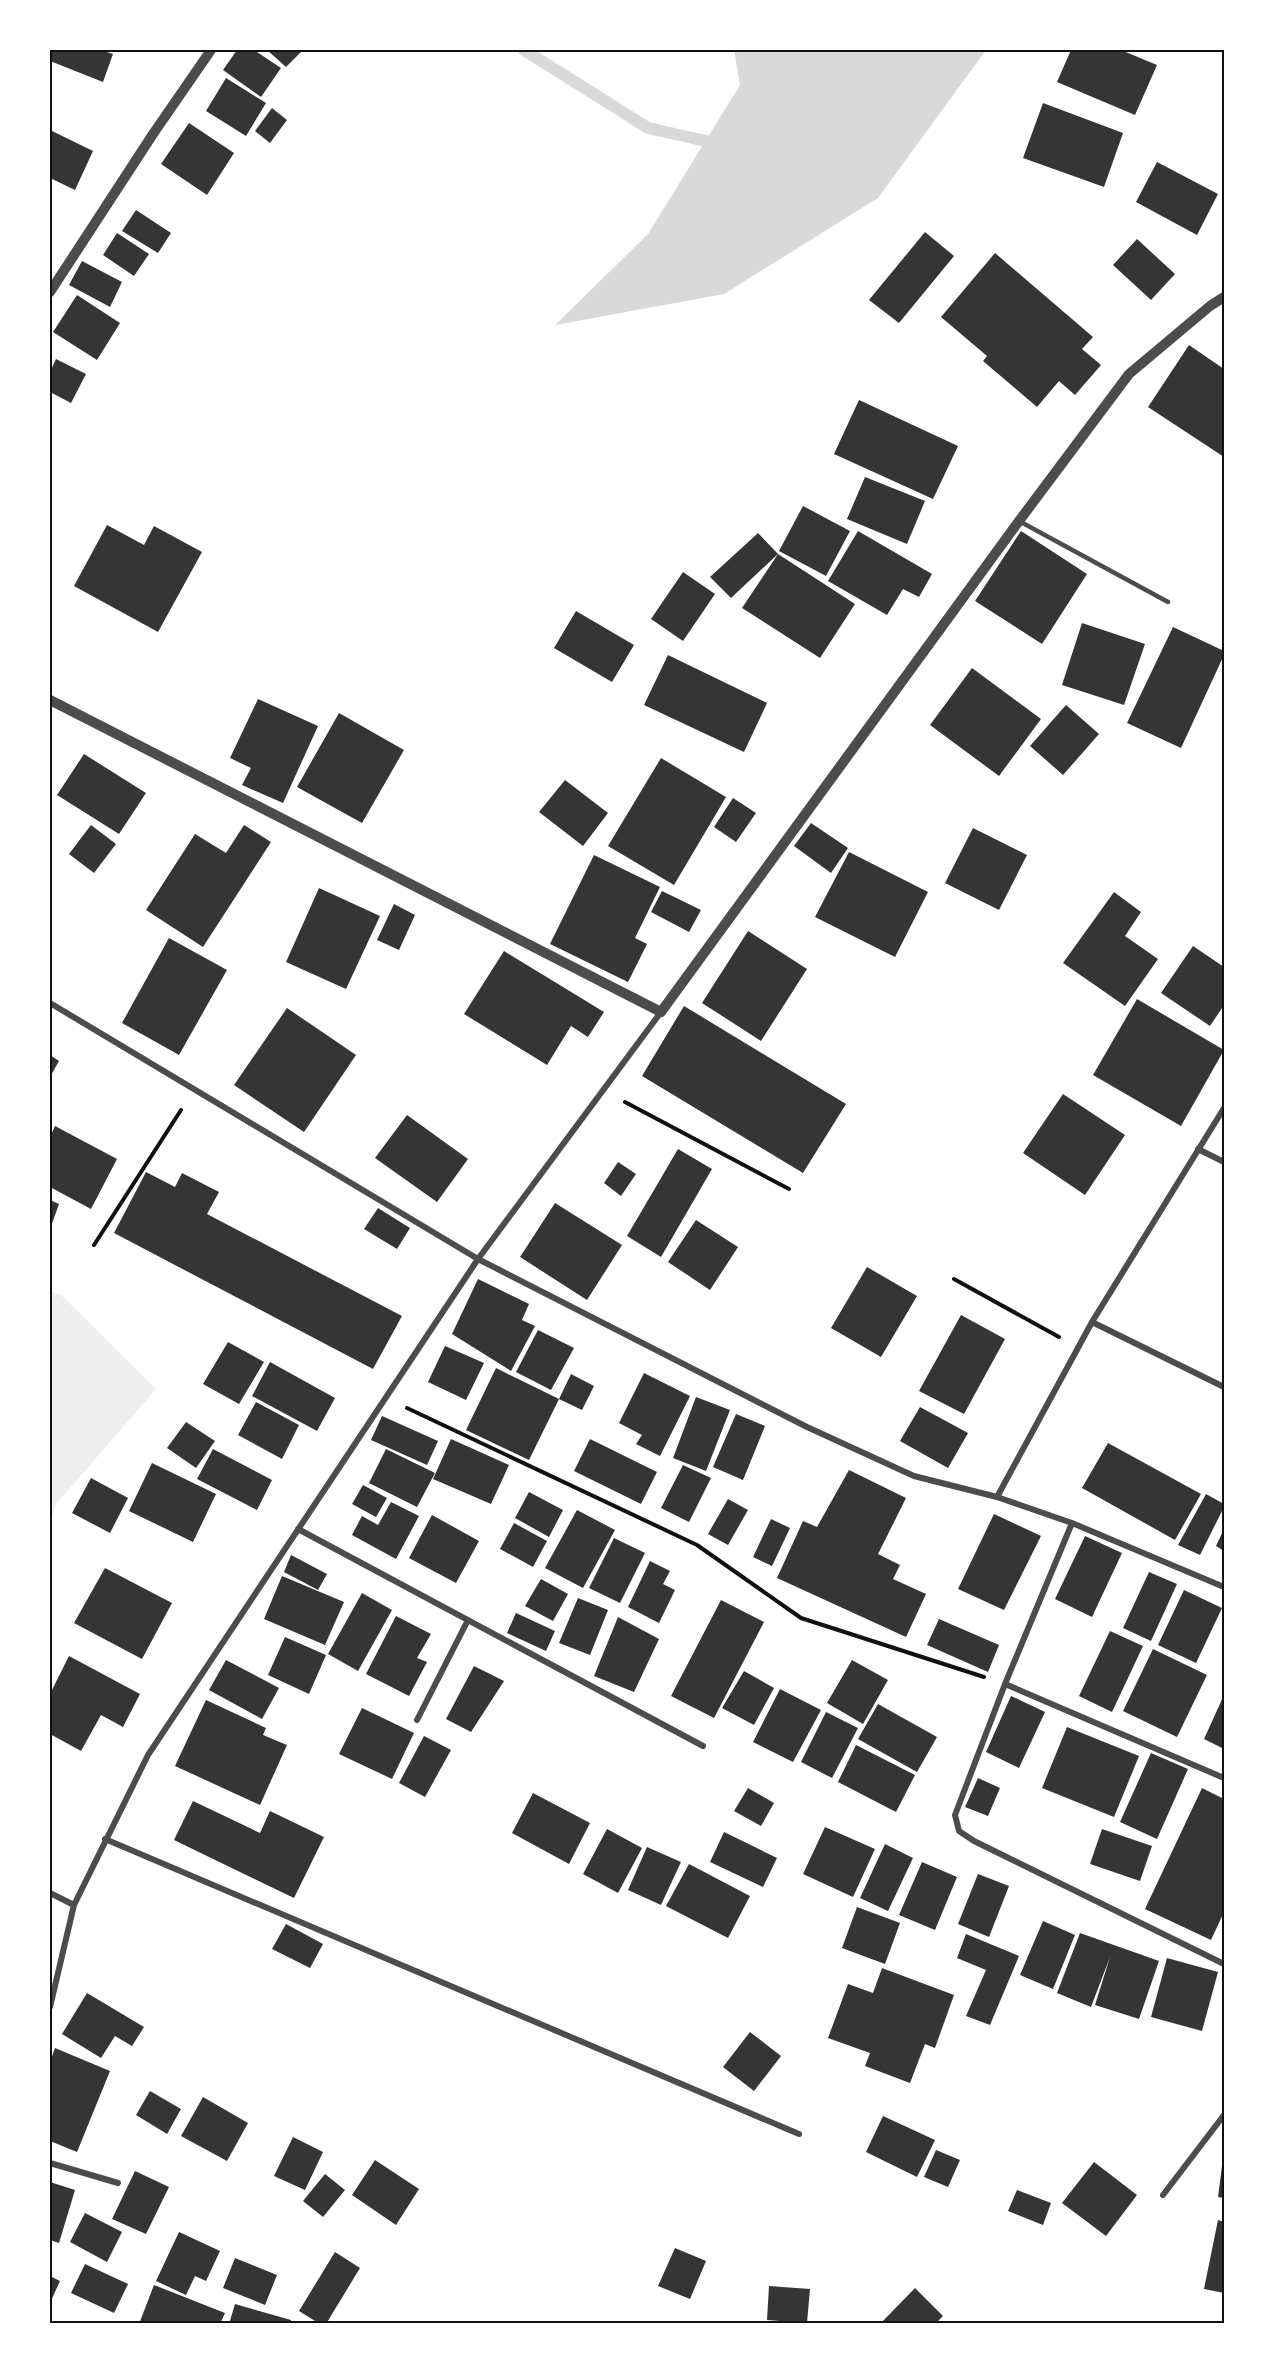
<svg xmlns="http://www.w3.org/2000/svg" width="1274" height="2373" font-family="'DejaVu Sans',sans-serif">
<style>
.green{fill:#eee}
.water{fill:#d9d9d9}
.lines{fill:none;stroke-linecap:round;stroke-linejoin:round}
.stream{stroke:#d9d9d9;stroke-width:12}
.building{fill:#353535}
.path{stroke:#111;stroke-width:4}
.service{stroke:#4c4c4c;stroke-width:4.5}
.minor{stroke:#4c4c4c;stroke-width:6}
.tertiary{stroke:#4c4c4c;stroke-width:10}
.neatline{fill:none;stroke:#111;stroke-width:2}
</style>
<rect width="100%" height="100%" fill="#fff"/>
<path class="green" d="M50,1291l11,4 95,94 -100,115 -6,18z"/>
<path class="water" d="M734,50h252l-108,148 -154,96 -169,31 93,-91 92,-149z"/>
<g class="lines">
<path class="stream" d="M524,50l124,78 58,13"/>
</g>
<path class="building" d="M50,50h51l12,4 -10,28 -53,-21z
M237,50h17l27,18 -20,29 -38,-27z
M267,50h36l-17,17z
M1071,50h50l36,15 -22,50 -78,-33z
M226,78l40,25 -20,33 -40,-25z
M1043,103l80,30 -19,54 -81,-29z
M272,108l15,12 -17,23 -15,-12z
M189,123l45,30 -27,42 -46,-31z
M50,130l43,21 -18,39 -25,-12z
M1157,162l61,32 -21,41 -61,-33z
M136,210l35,23 -13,20 -36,-22z
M925,232l29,24 -55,67 -30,-23z
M117,233l32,21 -15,22 -31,-21z
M1137,239l38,35 -24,26 -38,-35z
M995,253l98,84 -11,12 19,16 -26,30 -16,-14 -22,26 -54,-46 4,-5 -46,-39z
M82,261l40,21 -12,25 -41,-22z
M77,295l43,28 -23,37 -44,-28z
M1189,345l35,24v88l-76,-50z
M56,359l30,15 -15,29 -21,-11v-20z
M859,400l99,46 -25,53 -99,-45z
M865,477l60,24 -18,43 -60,-25z
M803,506l47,25 -24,45 -47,-25z
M107,525l37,20 10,-19 48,26 -44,80 -84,-46z
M858,531l74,43 -13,23 -16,-8 -16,26 -59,-34z
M1021,531l66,43 -45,70 -67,-43z
M758,533l20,21 -47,44 -21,-21z
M778,554l77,50 -35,54 -78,-50z
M683,572l32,22 -32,47 -32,-22z
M576,611l58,34 -22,37 -58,-34z
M1082,623l63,21 -21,61 -62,-20z
M1173,627l51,24v4l-43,93 -54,-25z
M668,655l99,48 -23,49 -100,-47z
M972,668l69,51 -42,57 -69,-51z
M258,699l60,27 -35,77 -41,-18 9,-17 -21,-10z
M1066,705l33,29 -36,41 -33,-29z
M339,713l65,37 -42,73 -65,-36z
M84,754l62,39 -27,41 -62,-39z
M661,758l65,39 -52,88 -66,-39z
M565,780l43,33 -25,33 -44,-34z
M733,798l23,15 -20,29 -22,-15z
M811,823l37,25 -17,25 -37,-27z
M91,825l25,19 -22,29 -25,-19z
M244,825l27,17 -68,105 -57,-37 49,-76 31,19z
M973,828l54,27 -28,55 -54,-27z
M849,852l79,40 -33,65 -80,-40z
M594,855l66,32 -25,51 12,6 -19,38 -78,-38z
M319,888l61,28 -34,73 -60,-27z
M662,891l39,19 -12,22 -38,-20z
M1114,892l27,20 -16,24 33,23 -33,47 -62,-43z
M394,904l21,11 -16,35 -22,-10z
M748,931l59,38 -46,72 -59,-38z
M169,938l58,32 -48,85 -57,-32z
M1193,946l31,21v38l-14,21 -49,-33z
M504,951l100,61 -16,25 -17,-11 -24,39 -83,-51z
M1137,999l87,51 -43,76 -88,-51z
M684,1006l162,98 -43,69 -161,-97z
M287,1008l69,47 -52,77 -70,-47z
M50,1055l9,6 -9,16z
M1063,1094l62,41 -40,60 -62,-42z
M407,1115l61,44 -31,43 -62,-44z
M55,1126l62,33 -26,50 -41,-22v-50z
M678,1149l34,20 -51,88 -34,-21z
M618,1162l18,12 -15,22 -17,-13z
M146,1172l29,15 7,-14 37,19 -12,22 195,102 -29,53 -259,-136z
M50,1200l9,4 -9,25z
M555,1203l67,42 -35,55 -67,-43z
M378,1208l32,20 -13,21 -33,-20z
M696,1220l42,27 -28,43 -42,-28z
M867,1267l50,29 -36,61 -50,-29z
M478,1279l51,25 -7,16 13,6 -24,45 -59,-37z
M961,1315l44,24 -41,75 -45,-23z
M538,1330l36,18 -23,42 -35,-18z
M228,1342l36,20 -25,42 -36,-20z
M445,1346l39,17 -18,37 -38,-18z
M270,1362l65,36 -18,33 -65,-35z
M496,1368l63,31 -30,61 -63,-30z
M644,1373l46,23 -30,60 -24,-12 6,-9 -23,-12z
M571,1374l23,12 -12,24 -23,-11z
M696,1397l34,13 -24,61 -33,-13z
M256,1402l43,23 -17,34 -44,-24z
M920,1407l48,26 -20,35 -48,-27z
M736,1414l29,12 -22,54 -30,-13z
M382,1416l56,25 -11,24 -56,-25z
M186,1422l29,19 -19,27 -29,-20z
M451,1439l58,26 -18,39 -58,-25z
M590,1439l67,33 -16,32 -67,-33z
M1108,1443l93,51 -26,46 -93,-52z
M213,1449l59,31 -15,30 -60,-31z
M386,1449l49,24 -18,34 -48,-24z
M152,1463l64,31 -23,48 -64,-31z
M683,1465l28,13 -22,44 -28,-14z
M849,1470l57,28 -28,56 22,11 -7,14 33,15 -20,43 -129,-59 26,-57 14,6z
M91,1478l37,20 -18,35 -38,-20z
M363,1485l24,13 -11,19 -24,-13z
M529,1492l34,18 -14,27 -34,-19z
M1206,1494l18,10v3l-24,48 -22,-10z
M728,1499l20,11 -20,35 -20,-11z
M391,1502l28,14 -23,43 -44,-24 10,-19 16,9z
M577,1510l38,20 -32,58 -38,-20z
M994,1514l47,22 -37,74 -46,-21z
M432,1515l47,26 -23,42 -47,-25z
M771,1519l19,9 -18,38 -19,-9z
M514,1523l33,18 -14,26 -33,-18z
M1224,1529v22l-8,-5z
M1085,1536l37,17 -30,64 -37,-18z
M614,1538l31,15 -25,50 -31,-15z
M291,1555l36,19 -9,16 -34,-18z
M650,1561l20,10 -7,13 12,6 -16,33 -31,-16z
M105,1568l67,35 -30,56 -68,-36z
M1149,1572l28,12 -26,57 -28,-13z
M282,1576l62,26 -19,43 -61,-26z
M541,1579l27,15 -15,27 -28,-15z
M1184,1590l38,18 -26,55 -38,-18z
M362,1593l30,17 -34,61 -30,-17z
M578,1598l30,12 -18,45 -31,-12z
M721,1600l43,22 -50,96 -43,-22z
M516,1613l39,18 -9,20 -39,-18z
M396,1616l35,18 -14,24 10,4 -18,34 -43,-22z
M618,1617l41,22 -25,53 -40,-16z
M939,1619l60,26 -11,27 -61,-27z
M1110,1631l33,15 -31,66 -33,-16z
M285,1637l41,18 -17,39 -41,-19z
M1153,1649l54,26 -30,62 -54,-26z
M69,1656l71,38 -17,33 -22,-12 -20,36 -31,-17v-40z
M226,1660l53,28 -17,31 -53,-29z
M852,1660l36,20 -25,44 -36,-21z
M474,1666l30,15 -33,51 -25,-13z
M744,1671l30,17 -20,37 -32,-17z
M780,1689l41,21 -28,52 -40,-20z
M1224,1695v54l-20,-10z
M1011,1696l34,16 -26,56 -33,-16z
M206,1700l60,28 -3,7 24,10 -27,60 -85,-39z
M878,1704l59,33 -20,35 -59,-33z
M362,1708l52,25 -22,46 -53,-25z
M826,1712l32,16 -26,50 -31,-16z
M1067,1727l72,29 -25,61 -72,-29z
M424,1736l27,14 -26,47 -26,-14z
M856,1745l59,30 -19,37 -58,-30z
M1151,1753l37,16 -31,70 -37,-17z
M978,1778l22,10 -12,28 -23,-9z
M748,1788l26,15 -13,23 -27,-15z
M1202,1788l22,11v113l-13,28 -66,-31z
M533,1793l57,30 -21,41 -57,-31z
M193,1801l67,32 10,-22 54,26 -30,61 -120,-58z
M825,1827l50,22 -22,48 -50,-23z
M607,1829l35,19 -24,45 -35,-19z
M1102,1829l50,17 -12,35 -50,-17z
M724,1832l53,26 -14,29 -53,-25z
M885,1844l28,14 -25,53 -28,-13z
M647,1847l34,15 -20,43 -33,-15z
M922,1862l35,15 -22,53 -36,-15z
M689,1864l61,32 -22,42 -62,-32z
M978,1874l31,12 -20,51 -31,-13z
M857,1907l43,16 -15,41 -43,-16z
M1043,1921l32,14 -22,54 -33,-14z
M286,1924l37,20 -13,24 -38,-19z
M1080,1933l79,28 -20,58 -44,-14 15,-48 -19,50 -34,-14z
M966,1934l53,22 -29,69 -24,-9 20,-46 -29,-12z
M1167,1958l51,14 -16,59 -51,-14z
M882,1968l72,27 -19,53 -10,-4 -15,39 -45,-17 5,-13 -42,-15 20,-54 25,9z
M87,1993l57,34 -12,19 -17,-10 -14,22 -39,-24z
M750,2032l31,24 -27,35 -31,-24z
M55,2048l55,23 -33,81 -27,-11v-79z
M150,2091l31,18 -14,25 -31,-19z
M203,2097l45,26 -21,38 -46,-25z
M883,2116l52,24 -18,37 -51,-25z
M293,2137l30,15 -18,38 -31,-14z
M936,2150l24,10 -12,27 -24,-10z
M1223,2158h1v40l-6,-1z
M375,2160l44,29 -23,36 -44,-30z
M1094,2162l43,33 -31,41 -44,-33z
M135,2171l34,16 -23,47 -34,-15z
M325,2174l20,16 -22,27 -20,-16z
M50,2182l25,8 -16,53 -9,-3z
M1017,2190l34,13 -8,22 -35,-14z
M85,2213l37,19 -15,30 -37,-20z
M1218,2220l6,2v71l-20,-4z
M179,2232l41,19 -14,30 -11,-5 -9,19 -30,-14z
M675,2248l31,13 -16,38 -32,-13z
M335,2252l25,16 -34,56h-6l-21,-13z
M235,2258l42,17 -12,30 -42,-17z
M85,2264l43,20 -14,29 -43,-20z
M50,2276l10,5 -10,22z
M154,2285l71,28 -5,11h-81z
M769,2286l41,3 -3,34 -40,-3z
M915,2288l28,28 -8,8h-55z
M235,2304l56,16 -1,4h-61z"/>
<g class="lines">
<path class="path" d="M625,1102l164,87
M94,1245l87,-135
M954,1279l105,58
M407,1408l290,137 104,73 183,59"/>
<path class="service" d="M1019,521l149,81"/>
<path class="minor" d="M50,1003l428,256 329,168 107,49 83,21 75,26 152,64
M1198,1149l26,13
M1092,1322l132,65
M997,1497l95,-175 132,-214
M1072,1523l-67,161 -50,131 4,16 15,10 250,123
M298,1529l405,217
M1005,1684l219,94
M417,1720l51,-100
M105,1839l694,295
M50,1893l24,12
M50,2007l24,-102 74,-150 330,-496 183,-247
M50,2163l68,20
M1163,2195l61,-80"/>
<path class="tertiary" d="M50,292l103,-158 58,-84
M50,700l611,312 358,-491 110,-147 81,-68 14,-9"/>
</g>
<rect width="1274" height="2373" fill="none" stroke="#ffffff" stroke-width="102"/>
<rect x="51" y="51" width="1172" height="2271" class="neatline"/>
</svg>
